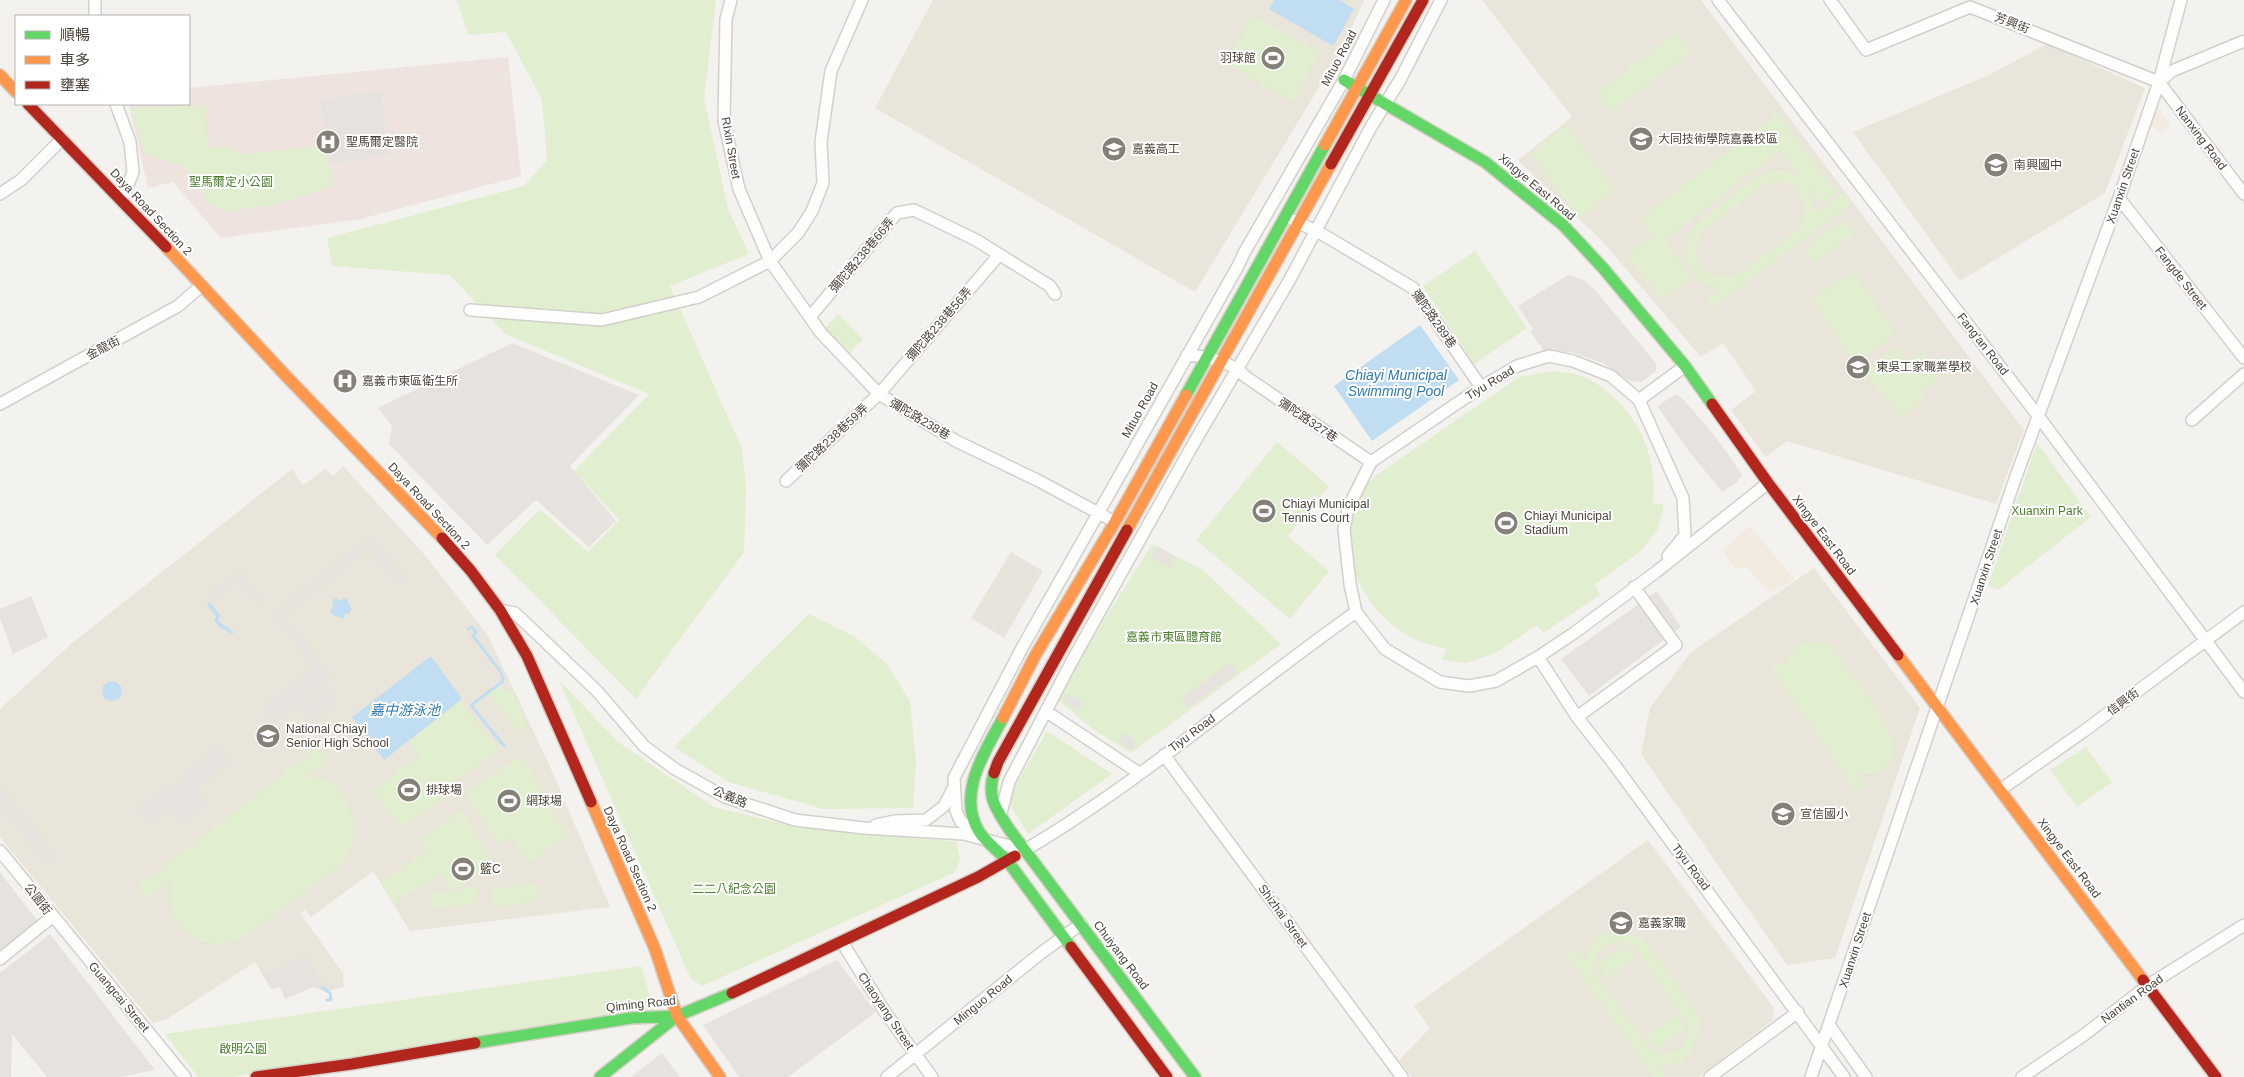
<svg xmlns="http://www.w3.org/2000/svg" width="2244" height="1077" font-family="Arial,'Noto Sans TC',sans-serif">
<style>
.residential{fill:#e7e4dc}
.commercial{fill:#f3ebdf}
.industrial{fill:#e6e2de}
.education{fill:#eae5da}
.medical{fill:#eee3df}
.green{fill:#e1eecf;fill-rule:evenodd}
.parking{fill:#e6e3df}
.water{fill:#c0ddf1}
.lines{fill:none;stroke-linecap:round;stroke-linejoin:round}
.stream{stroke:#c0ddf1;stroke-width:3}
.street-casing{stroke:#d2d0cb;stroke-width:14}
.fast-casing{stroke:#d3cfc5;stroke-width:14}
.slow-casing{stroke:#d3cfc5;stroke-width:14}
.jam-casing{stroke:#d3cfc5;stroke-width:14}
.street{stroke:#fdfdfc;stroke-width:11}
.fast{stroke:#63d668;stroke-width:11}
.slow{stroke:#ff974d;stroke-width:11}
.jam{stroke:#b3261e;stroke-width:11}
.labels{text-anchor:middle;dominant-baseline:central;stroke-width:4;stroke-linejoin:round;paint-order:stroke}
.street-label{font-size:12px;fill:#4b4439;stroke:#fff}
.poi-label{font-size:12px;fill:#4b4439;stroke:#fff;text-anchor:start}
.park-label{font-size:12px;fill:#4a7f2a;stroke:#fff}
.water-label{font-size:14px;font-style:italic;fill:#2e7ab2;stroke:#fff}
</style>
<rect width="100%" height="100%" fill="#f4f2ee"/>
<path class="residential" d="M1011,552l32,19 -39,67 -33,-20z"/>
<path class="commercial" d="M2158,108l13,18 -10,7 -12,-10z
M1750,526l45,54 -23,12 -9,-5 -17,-21 -11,3 -13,-19z"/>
<path class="industrial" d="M512,343l127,52 -69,71 46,55 -27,26 -53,-47 -49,45 -98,-101 3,-18 -14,-18z"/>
<path class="education" d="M933,0h431l-23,51 -146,241 -320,-184z
M1482,0h219l323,430 -28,74 -209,-63 -21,16 -35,-47 25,-19 -33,-48 -22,14 -98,-115 -85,-82 54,-43z
M2047,44l98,44 -40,105 -145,88 -107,-149 136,-57z
M343,466l80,87 64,81 61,128 62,145 -200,24 -37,-60 -62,46 -6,-7 -5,3 43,60 1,14 -20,4 -11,-4 -28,12 -5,-12 -9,2 -16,-27 -88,57 -14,4 -153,-186v-128l71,-65 221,-175 11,16 22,-16 8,7z
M1814,568l106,140 -85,250 -48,7 -146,-211 9,-46 40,-55z
M1648,840l126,168 -1,12 -75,57h-286l-13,-17 31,-32 -16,-22z"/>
<path class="medical" d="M508,57l13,119 -160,43 -140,19 -48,-56 -25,6 -19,-84h60v-16z"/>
<path class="green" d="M457,0h259l-12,98 24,111 21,45 -79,32 72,163 4,37 -2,66 -108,147 -141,-144 45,-46 48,43 31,-32 -45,-49 75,-77 -144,-60 -55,-59 -118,-9 -5,-28 197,-52 23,-26 -5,-60 -36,-68 -38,3z
M1252,15l68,37 -26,49 -68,-37z
M1676,32l15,20 -80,61 -15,-19z
M205,105l3,42h27l2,8 90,-10 7,41 -54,17 -53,9 -18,-8 -17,-29 -11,-10 -35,-10 -16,-47z
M1778,113l59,79 -15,12 -14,-17 8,26 28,-21 8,12 -140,105 -7,-10 14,-11c-34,-9 -41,-32 -25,-62 18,-14 62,-55 82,-55 12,-1 20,4 28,10l-23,-31 -117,90 27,38 -29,22 -35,-45 26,-20 -13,-17zM1784,182c22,11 21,25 15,47l-63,46 -8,3 -23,-6 -6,-9 -3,-10 1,-10 4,-10 64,-50z
M1566,125l50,66 -37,27 -49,-65z
M1843,219l11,14 -39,30 -11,-14z
M1475,251l52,77 -53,36 -51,-78z
M1855,271l42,63 -43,28 -42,-63z
M838,314l25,25 -13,14 -25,-25z
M1896,347l10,15 18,-10 16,25 -19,15 3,8 -23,17 -35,-43 7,-11z
M1554,371c9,2 21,2 30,6 38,17 66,58 69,100 1,8 0,18 0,26l11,2 -6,24 -18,23 -45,32 5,11 -57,38 -6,-8 -41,28 -30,10 -24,-3 5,-11c-11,-3 -24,-5 -33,-10 -52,-28 -81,-85 -55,-143 3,-7 11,-14 16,-20l144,-99z
M1277,442l52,44 -41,50 41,35 -39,48 -94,-79z
M2037,443l54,74 -93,73 -10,-4z
M1152,544l51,26 78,74 -150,109 -38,-24 -38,-31z
M809,614l45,22 33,28 23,37 6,59 -3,48 -89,1 -95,-27 -55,-35z
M1814,642h8l10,5c14,20 59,76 62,97 1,8 -1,15 -7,21 -9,9 -19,10 -31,8l9,13 -9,6 -85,-124 10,-7 5,6c5,-18 9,-22 28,-25z
M559,680l59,62 96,65 74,18 168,17 4,17 -5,13 -253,114 -11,-7z
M499,683l5,6 9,4 16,34 -9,6 -32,-41z
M460,701l38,48 -2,3 -52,37 3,6 -42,31 -8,-2 -24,-33 46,-36 -10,-14z
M1047,731l65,43 -84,60 -21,-34z
M318,747l10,13 -21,17c6,0 14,0 19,3 9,3 15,12 20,19 12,23 11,47 -6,67l-99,74c-42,14 -79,-14 -71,-59l-23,18 -9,-13z
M2086,747l26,35 -35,25 -27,-37z
M520,756l34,51 -3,3 17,26 -40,27 -17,-26 -12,8 -35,-51z
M462,811l32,53 -40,26 23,-3 2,15 -46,7 -3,-15 22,-3 -10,-17 -48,30 -14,-22 48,-31 -8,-13z
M537,884l2,17 -48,6 -1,-18z
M1621,931l13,3 12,8 53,74c2,29 -9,51 -41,48l9,13h-13l-88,-122 10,-7 8,10c8,-18 15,-26 37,-27zM1615,942l12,1 8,5c13,19 26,37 38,55 4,6 11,13 13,19 9,25 -17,40 -37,26l-54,-75c0,-16 3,-27 20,-31z
M1626,946l10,13 -30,21 -10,-14z
M641,966l13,44 -421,67h-35l-33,-43z
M1676,1015l9,14 -29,21 -10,-14z"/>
<path class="parking" d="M381,91l8,65 -60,8 -8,-65z
M1568,275l16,5 11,10 61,73v8l-15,11 -12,-1 -26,-18 -32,-11 -27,-1 -14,-20 3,-2 -15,-23z
M1677,394l7,6 34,40 24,35 -5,7 -15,10 -37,-46 -27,-39 8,-7z
M369,536l42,48 -11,1 -31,-36 -85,67 48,62 -57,46 -12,-16 51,-41 -41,-54z
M1158,546l18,11 -6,11 -19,-11z
M239,569l24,31 -6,4 -19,-23 -22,17 -5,-6z
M1657,591l24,36 -92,69 -28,-37z
M31,596l17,41 -35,17 -13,-36v-9z
M1230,663l7,10 -49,35 -7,-10z
M325,687l12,16 -24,20 -13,-15z
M1068,693l16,10 -5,8 -16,-11z
M1125,732l12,10 -7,8 -12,-10z
M217,746l12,16 -33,27 12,15 -23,19 -13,-16 -21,17 -12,-16 32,-25 5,3 6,-3 2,-5 -1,-5z
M0,786l57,71 -9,8 -48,-60z
M0,872l38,50 -38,31z
M50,934l105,136 -35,7h-73l-35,-43 -1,43h-11v-104z
M306,956l18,29 9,-1 1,6 -10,1 -11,-4 -28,12 -5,-12 -9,2 -8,-15z
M837,960l39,52 -88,65h-49l-36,-52z
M662,1053l18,24h-49z"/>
<path class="water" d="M1274,0h65l15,9 -21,37 -64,-37z
M1420,325l39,55 -87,61 -38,-55z
M336,598l4,3 6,-3 6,11 -2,4 -5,1 -2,5 -12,-5 -1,-3 3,-5v-6z
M210,602l10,13 -2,6 16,11 -2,2 -13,-7 -5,-7 2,-3 -9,-12z
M431,656l31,43 -78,61 -32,-43z
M102 691a10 10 0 1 1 20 0a10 10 0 1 1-20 0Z"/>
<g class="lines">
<path class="stream" d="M468,629l4,-2 4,5 -3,4 27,35 3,7 -1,4 -31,23 33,41
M323,988l7,5 1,7h-4"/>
<defs>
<path id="street" d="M95,0v16
M731,0l-5,19 -2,102 15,68 31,72 51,72 58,61 77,47 83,40 76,41
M1718,0l321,417 205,275
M1830,0l36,50 104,-43 189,75
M2159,82l85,112
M2159,82l13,-11 72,-30
M116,104l14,38 3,30 -11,28
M0,194l21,-14 41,-41
M2119,198l125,160
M1293,220l29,14 91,54 68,99
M470,310l132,10 97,-23 71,-36 28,-28 14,-22 11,-28 -2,-41 10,-71 31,-71
M810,317l87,-104 17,-3 62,30 74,46 5,8
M1187,355c21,2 44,6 59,22l125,85
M1639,400l46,-34
M0,404l178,-98 23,-20
M2192,420l52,-46
M786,481l93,-87 120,-139
M500,610l15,3 82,78 47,55 31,23 50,28 70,23 69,8 100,6 61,16c117,-69 220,-160 331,-238l29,37 55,33 29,4 27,-5 42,-24 36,-24 82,-61 112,-89
M1356,612l-6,-28 -6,-54 4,-22 23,-46 110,-75 36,-21 32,-10 24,5 38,15 28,24 44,98 2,37 -17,21
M1538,657l39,60 39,50 228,310
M1047,712l92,61
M1577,717l99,-72 -42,-58
M1164,755l238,322
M2000,790l84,-59 160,-119
M1001,813l8,-31 63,-121 123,-220 94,-160 82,-154 29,-47 41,-80
M876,825l19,-4 31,-1 18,-14 10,-19
M979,832l-18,-10 -5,-11 -2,-33 68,-130 216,-382 6,-13 100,-173 40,-80
M0,851l185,226
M842,942l43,70 47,65
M0,959l53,-43
M1829,1025l37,52
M887,1077l154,-124 40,-29
M1710,1077l88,-65
M1811,1077l204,-598 104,-281 40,-116 22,-82
M2022,1077l62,-42 63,-49 97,-61"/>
<path id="fast" d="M1344,80l141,82 78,63 40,43 82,98 27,38
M1186,395l139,-250
M1003,718c-17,32 -48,77 -23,115 8,11 20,19 29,30 21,28 41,56 62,84
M994,773c-8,24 3,37 15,56l186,248
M475,1043l156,-25 46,-2 55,-23
M600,1077l77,-61"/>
<path id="slow" d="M0,75l16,17
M1325,145l81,-145
M166,247l121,130 155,161
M1127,530l204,-366
M1898,655l245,325
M1003,718l32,-62 80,-134 71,-127
M591,802l64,147 22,67 43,61"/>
<path id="jam" d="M28,104l138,143
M1331,164l92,-164
M1712,404l56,79 130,172
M442,538l29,33 29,39 27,46 64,146
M994,773l4,-11 129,-232
M1071,947l96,130
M2143,980l73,97
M732,993l246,-116 37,-21
M256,1077l96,-13 123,-21"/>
</defs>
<use href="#street" class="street-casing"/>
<use href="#fast" class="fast-casing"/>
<use href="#slow" class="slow-casing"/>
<use href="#jam" class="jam-casing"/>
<use href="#street" class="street"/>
<use href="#fast" class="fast"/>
<use href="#slow" class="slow"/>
<use href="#jam" class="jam"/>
</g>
<defs>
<symbol id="stadium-disc" viewBox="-11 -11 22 22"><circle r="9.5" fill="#868178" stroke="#fff"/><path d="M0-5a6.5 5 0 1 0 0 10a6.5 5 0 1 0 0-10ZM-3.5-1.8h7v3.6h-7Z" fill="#fff"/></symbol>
<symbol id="university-disc" viewBox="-11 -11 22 22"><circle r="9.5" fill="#868178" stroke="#fff"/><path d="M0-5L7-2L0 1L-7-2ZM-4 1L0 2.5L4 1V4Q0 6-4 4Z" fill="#fff"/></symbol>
<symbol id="hospital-disc" viewBox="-11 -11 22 22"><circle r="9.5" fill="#868178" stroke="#fff"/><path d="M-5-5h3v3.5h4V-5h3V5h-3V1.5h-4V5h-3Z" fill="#fff"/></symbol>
<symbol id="school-disc" viewBox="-11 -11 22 22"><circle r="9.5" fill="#868178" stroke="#fff"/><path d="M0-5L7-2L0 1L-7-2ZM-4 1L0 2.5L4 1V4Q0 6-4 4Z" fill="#fff"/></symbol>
</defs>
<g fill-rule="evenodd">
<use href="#stadium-disc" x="1259" y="44" width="28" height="28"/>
<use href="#university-disc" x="1627" y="125" width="28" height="28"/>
<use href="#hospital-disc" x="314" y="128" width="28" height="28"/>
<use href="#school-disc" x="1100" y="135" width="28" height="28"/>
<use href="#school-disc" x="1982" y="151" width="28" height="28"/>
<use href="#school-disc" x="1844" y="353" width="28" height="28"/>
<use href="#hospital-disc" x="331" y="367" width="28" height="28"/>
<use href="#stadium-disc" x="1250" y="497" width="28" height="28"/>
<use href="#stadium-disc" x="1492" y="509" width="28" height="28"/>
<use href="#school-disc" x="254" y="722" width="28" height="28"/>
<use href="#stadium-disc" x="395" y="776" width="28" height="28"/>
<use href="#stadium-disc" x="495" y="787" width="28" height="28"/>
<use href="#school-disc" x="1769" y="800" width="28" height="28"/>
<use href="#stadium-disc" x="449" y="855" width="28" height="28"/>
<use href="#school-disc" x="1607" y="909" width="28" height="28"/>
</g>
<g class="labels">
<g class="street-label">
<text transform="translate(2012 23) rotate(21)">芳興街</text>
<text transform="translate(1339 58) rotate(-62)">Mituo Road</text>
<text transform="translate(2201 138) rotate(53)">Nanxing Road</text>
<text transform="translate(731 148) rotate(80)">RIxin Street</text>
<text transform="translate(2123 186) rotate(-71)">Xuanxin Street</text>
<text transform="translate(1537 187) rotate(40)">Xingye East Road</text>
<text transform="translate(151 212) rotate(47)">Daya Road Section 2</text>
<text transform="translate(862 255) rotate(-50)">彌陀路238巷66弄</text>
<text transform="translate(2181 278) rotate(52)">Fangde Street</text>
<text transform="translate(1434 319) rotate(55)">彌陀路289巷</text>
<text transform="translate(939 324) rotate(-49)">彌陀路238巷56弄</text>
<text transform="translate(1983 344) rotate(52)">Fang'an Road</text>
<text transform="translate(103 348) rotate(-28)">金龍街</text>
<text transform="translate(1490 383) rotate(-31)">Tiyu Road</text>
<text transform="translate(1140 410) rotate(-61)">Mituo Road</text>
<text transform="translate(920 419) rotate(31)">彌陀路238巷</text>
<text transform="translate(1308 420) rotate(34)">彌陀路327巷</text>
<text transform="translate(832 438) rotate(-43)">彌陀路238巷59弄</text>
<text transform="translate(429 506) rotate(47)">Daya Road Section 2</text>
<text transform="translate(1824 535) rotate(53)">Xingye East Road</text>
<text transform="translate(1986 567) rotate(-72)">Xuanxin Street</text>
<text transform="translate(2123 702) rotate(-37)">信興街</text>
<text transform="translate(1192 733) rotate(-37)">Tiyu Road</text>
<text transform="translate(730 797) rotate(23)">公義路</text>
<text transform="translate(2069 858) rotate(53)">Xingye East Road</text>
<text transform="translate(630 859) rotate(66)">Daya Road Section 2</text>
<text transform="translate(1691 867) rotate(53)">Tiyu Road</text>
<text transform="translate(38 899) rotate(52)">公園街</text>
<text transform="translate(1283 916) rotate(54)">Shizhai Street</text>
<text transform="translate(1855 950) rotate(-72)">Xuanxin Street</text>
<text transform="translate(1121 955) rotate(53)">Chuiyang Road</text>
<text transform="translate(119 997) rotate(50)">Guangcai Street</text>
<text transform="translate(2132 999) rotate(-36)">Nantian Road</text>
<text transform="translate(983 1000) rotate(-39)">Minguo Road</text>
<text transform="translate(641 1004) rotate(-6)">Qiming Road</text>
<text transform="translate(886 1011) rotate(56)">Chaoyang Street</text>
</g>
<g class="poi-label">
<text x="1256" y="58" text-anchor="end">羽球館</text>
<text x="1658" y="139">大同技術學院嘉義校區</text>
<text x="346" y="142">聖馬爾定醫院</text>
<text x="1132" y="149">嘉義高工</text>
<text x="2014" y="165">南興國中</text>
<text x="1876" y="367">東吳工家職業學校</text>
<text x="362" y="381">嘉義市東區衛生所</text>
<text x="1282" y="504">Chiayi Municipal<tspan x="1282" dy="14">Tennis Court</tspan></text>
<text x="1524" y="516">Chiayi Municipal<tspan x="1524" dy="14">Stadium</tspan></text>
<text x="286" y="729">National Chiayi<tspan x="286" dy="14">Senior High School</tspan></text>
<text x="426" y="790">排球場</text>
<text x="526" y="801">網球場</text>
<text x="1800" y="814">宣信國小</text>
<text x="480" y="869">籃C</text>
<text x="1638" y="923">嘉義家職</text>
</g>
<g class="park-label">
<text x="231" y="182">聖馬爾定小公園</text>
<text x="2047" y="511">Xuanxin Park</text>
<text x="1174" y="637">嘉義市東區體育館</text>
<text x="734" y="889">二二八紀念公園</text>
<text x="243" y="1049">啟明公園</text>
</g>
<g class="water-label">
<text x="1396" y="375">Chiayi Municipal<tspan x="1396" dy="16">Swimming Pool</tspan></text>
<text x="405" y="710">嘉中游泳池</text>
</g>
</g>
<rect x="15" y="15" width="175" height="90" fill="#ffffff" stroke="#b7b4b0"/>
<rect x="25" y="31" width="25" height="8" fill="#63d668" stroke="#b7b4b0"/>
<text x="60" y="40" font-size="15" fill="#4b4439">順暢</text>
<rect x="25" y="56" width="25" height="8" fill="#ff974d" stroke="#b7b4b0"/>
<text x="60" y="65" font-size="15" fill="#4b4439">車多</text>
<rect x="25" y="81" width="25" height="8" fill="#b3261e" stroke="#b7b4b0"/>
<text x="60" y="90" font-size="15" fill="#4b4439">壅塞</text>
</svg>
